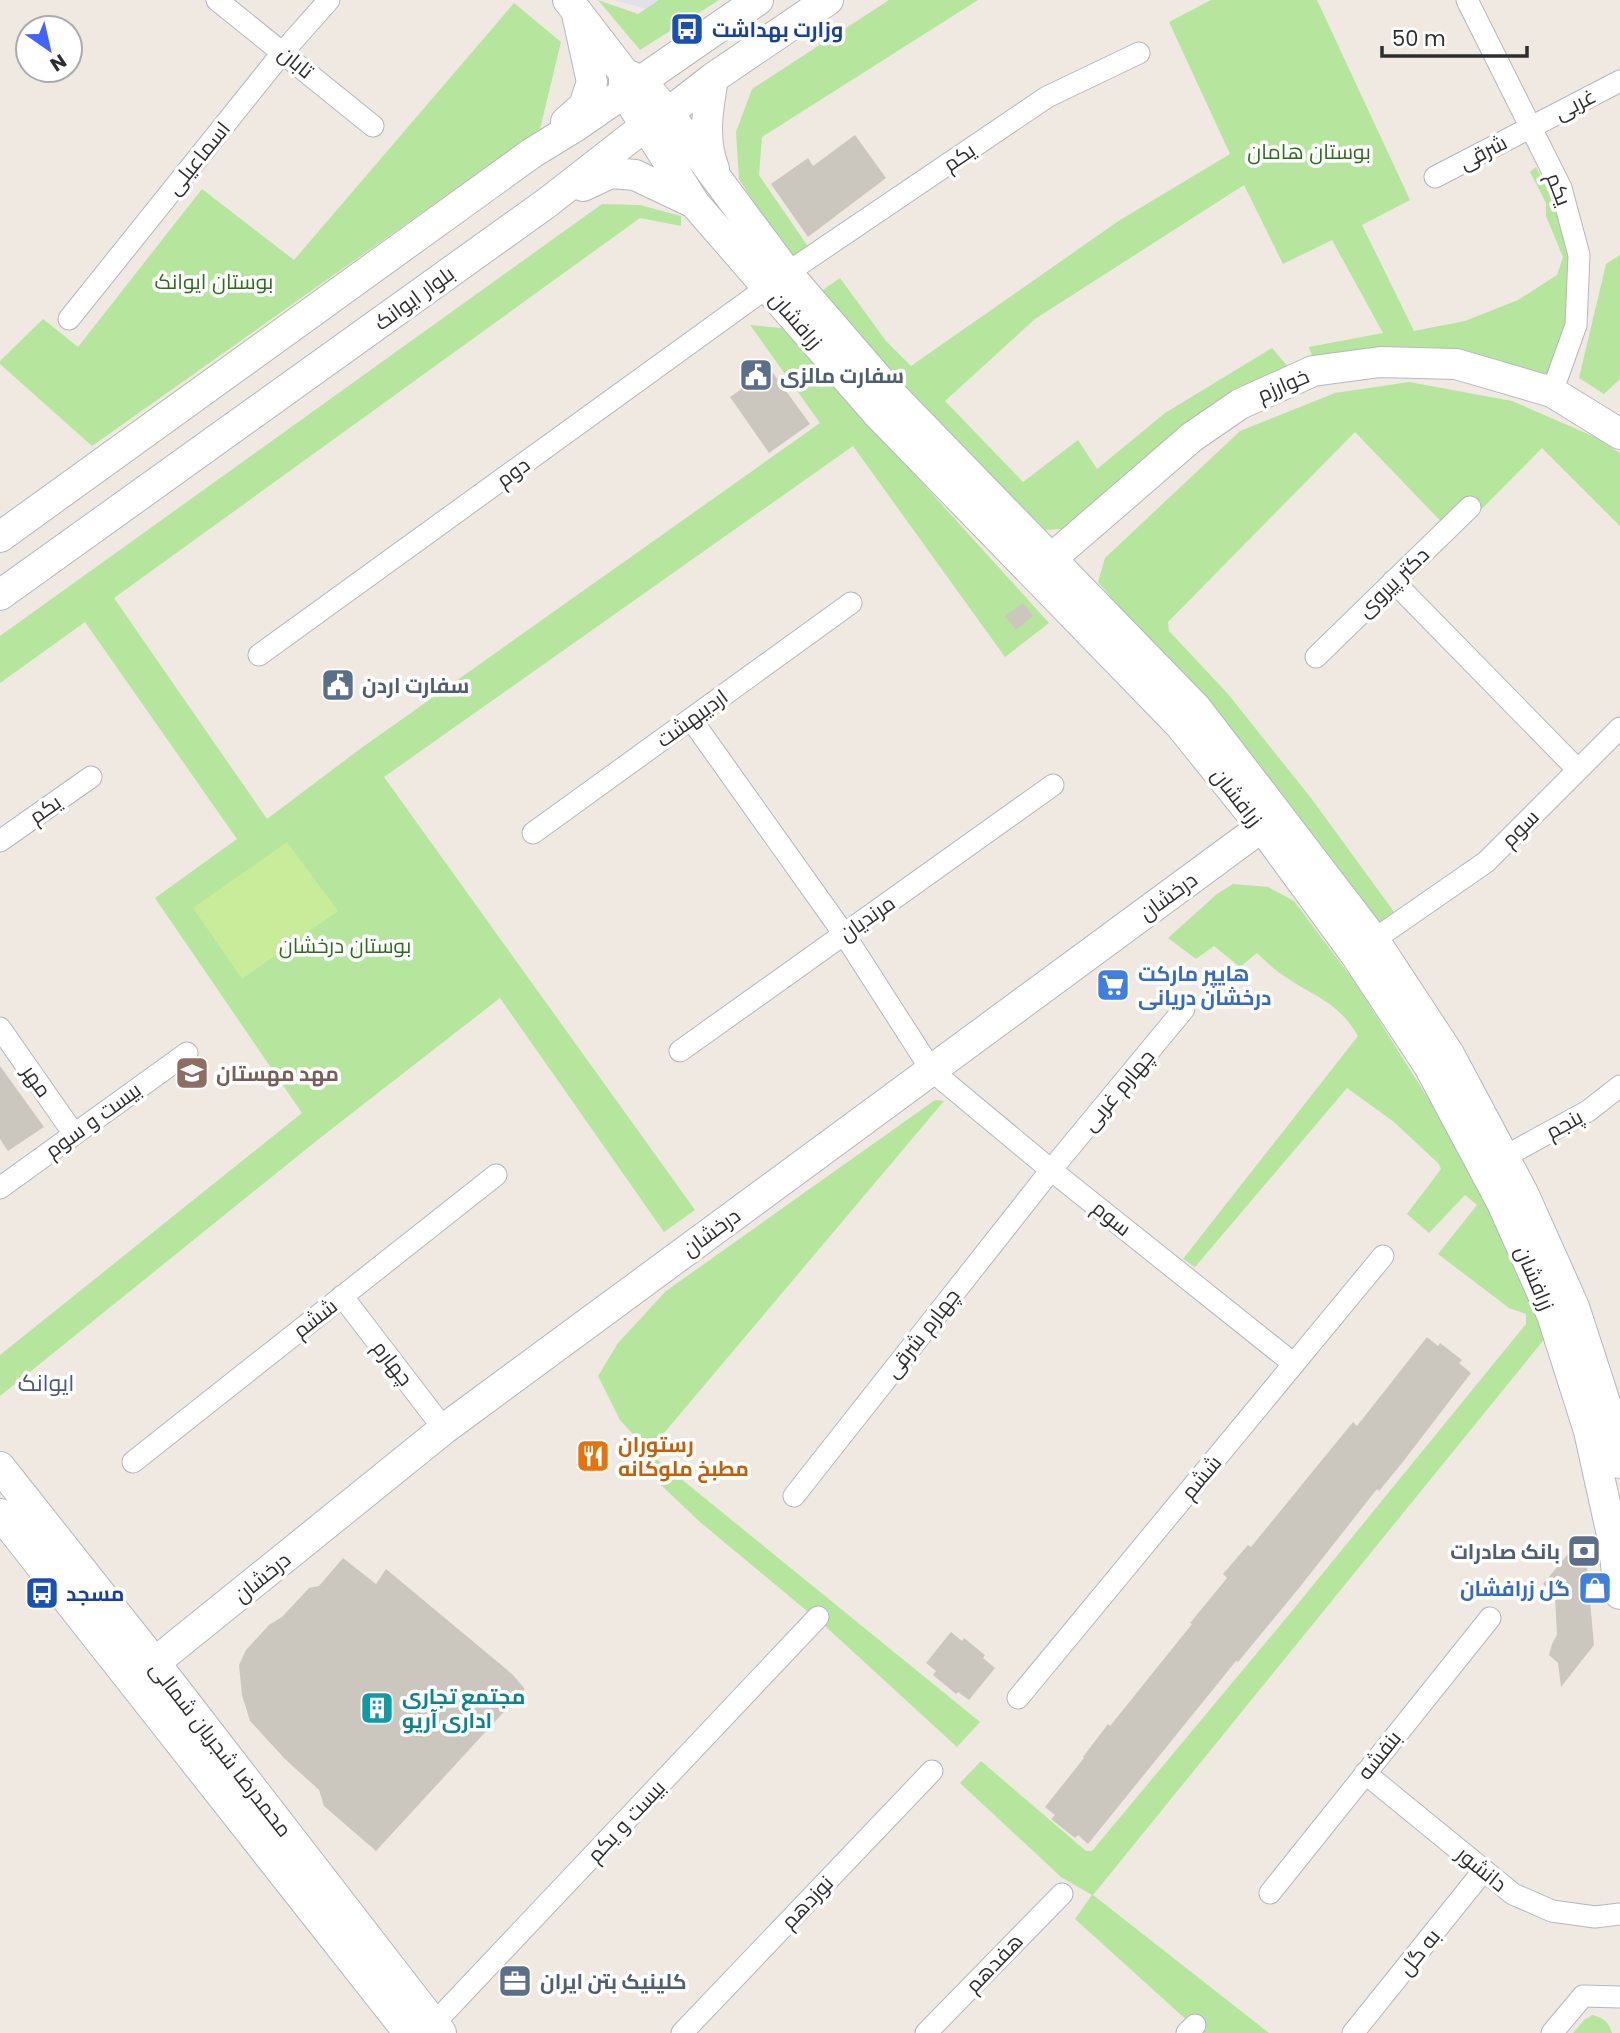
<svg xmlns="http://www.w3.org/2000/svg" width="1620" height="2033" font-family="Poppins,Cairo,sans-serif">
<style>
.industrial{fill:#e3e1e8}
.green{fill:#b6e59e}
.pitch{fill:#c9ec9a}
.building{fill:#cbc7bf}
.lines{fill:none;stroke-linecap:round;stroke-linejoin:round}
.street-casing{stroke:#b4b7c1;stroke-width:23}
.secondary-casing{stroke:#b4b7c1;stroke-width:32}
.street{stroke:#fff;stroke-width:21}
.secondary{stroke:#fff;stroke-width:30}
.labels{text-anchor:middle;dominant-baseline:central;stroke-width:7;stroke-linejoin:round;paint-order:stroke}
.transit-label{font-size:21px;font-weight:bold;fill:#164399;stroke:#fff;text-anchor:start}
.street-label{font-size:21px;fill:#2e2e2e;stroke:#fff}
.park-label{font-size:21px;fill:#2c6e1b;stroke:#fff}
.service-label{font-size:21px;font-weight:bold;fill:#4e5e75;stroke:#fff;text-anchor:start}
.shop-label{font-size:21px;font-weight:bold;fill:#366cbe;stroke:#fff;text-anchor:start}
.education-label{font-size:21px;font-weight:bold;fill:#785e54;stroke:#fff;text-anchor:start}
.food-label{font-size:21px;font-weight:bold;fill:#c56008;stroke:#fff;text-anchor:start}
.culture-label{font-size:21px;font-weight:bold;fill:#0d838f;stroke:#fff;text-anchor:start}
.neighbourhood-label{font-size:23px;fill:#4d5680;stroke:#fff}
</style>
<rect width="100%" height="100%" fill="#efe9e1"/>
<path class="industrial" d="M614,0h51l-15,10z"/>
<path class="green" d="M598,0l40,14 21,-14h60l-79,50z
M889,0h89l-216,137 -3,38 50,73 -19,11 -51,-80 -3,-47 16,-43z
M1211,0h106l93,200 -48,25 52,106 51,-10 53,-21 39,-25 6,-18 -17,-41v-13l-16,-31 6,-5 22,42 16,66 -7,56 -24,51 -228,-18 -6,-17 74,-14 -51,-93 -49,24 -39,-79 -209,134 -90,82 78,81 55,-42 19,29 68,-56 107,-65 23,27 -217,153 -34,2 -140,-137 -84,-101 20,-14 46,63 25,25 209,-146 110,-66 -61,-132z
M514,3l47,39 -21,87 -448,317 -92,-82v-3l43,-42 35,28 124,-158 92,71z
M602,204l38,1 41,11v10l-41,-8 -526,380 153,221 93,-70 460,-326 -70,-98 32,3 267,295 -44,34 -152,-211 -469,331 311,433 -31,22 -164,-234 -180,140 -320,258v-41l302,-242 -147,-215 82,-59 -152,-217 -85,61v-47z
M1620,255v124l-16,15 -25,-16 27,-114z
M1409,382l103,19 83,36 25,16v73l-78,-78 -87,88 -100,-104 -187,190 1,9 59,63 83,104 86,118 -18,11 -209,-261 -72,-84 7,-24 135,-127 95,-38z
M1233,884l35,3 26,14 60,80 79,125 60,107 53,124 -453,558 176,138h-68l-126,-114 17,-24 -31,-18 -101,-94 21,-22 105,90h6l200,-240 234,-287v-10l-17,-6 -71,-54 39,-49 -12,-10 -36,38 -22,-19 34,-45 -2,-5 -45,-42 -47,-34 -152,179 -12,-8 175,-223c-20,-34 -41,-38 -71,-58 -11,-7 -21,-16 -30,-25l-17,14 -26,-21 -18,13 -28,-21 49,-44z
M935,1100l9,1 -296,351 332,270 -23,25 -132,-121 -125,-104 -56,-53 -3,-26 -21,-23 -22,-44 20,-33 48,-52z
M1593,2015c10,3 16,7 19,18h-39l11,-13z"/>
<path class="pitch" d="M287,842l51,69 -96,68 -49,-71z"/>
<path class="building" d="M855,135l31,43 -78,59 -37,-53 37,-26 5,8z
M770,369l40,55 -41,29 -39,-56z
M1023,603l10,13 -17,14 -11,-14z
M0,1066l44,61 -36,24 -8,-12z
M1427,1337l11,9 2,-3 22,17 -3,3 12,10 -69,90 -23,28 -2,-2 -78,99 -61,74 -2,-1 -148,183 -10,-9 -3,3 -24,-19 4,-4 -10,-8 39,-49 -1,-1 25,-33 2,2 82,-102 -2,-1 37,-45 -4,-4 25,-29 3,2 102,-125 4,4z
M1584,1535l10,110 -33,42 -3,-24 -9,-8 3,-11 5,-9 -2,-40 -12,-11z
M343,1558l33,26 10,-15 126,105 13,15 -149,162 -52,-45 -5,-16 -34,-31 -35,-38 -8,-26 -3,-30 7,-15 23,-25 13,-8 27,-29 10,-2z
M951,1632l11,9 2,-3 21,17 -2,3 12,10 -26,32 -11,-8 -2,2 -23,-19 3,-4 -10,-8z"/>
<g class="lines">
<defs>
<path id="street" d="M217,0l156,126
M1467,0l94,188 18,67 -3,70 -24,67
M1435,177l185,-96
M69,319l214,-267 46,-52
M1393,581l185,189
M259,655l528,-382 260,-176 92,-44
M1316,657l154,-150
M691,719l153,215 88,137 119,99 243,194
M533,833l318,-230
M0,841l91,-64
M1362,948l124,-86 134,-134
M0,1028l74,106
M680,1051l373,-266
M1504,1157l84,-46 32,-25
M0,1188l187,-135
M342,1296l102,133
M133,1462l363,-287
M794,1496l257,-326 133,-161
M1018,1698l365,-442
M1365,1773l148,121 39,17 43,6 25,-3
M1270,1893l220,-275
M425,2033l393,-416
M682,2033l250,-262
M926,2033l136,-139
M1187,2033l8,-8
M1353,2033l131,-163
M1552,2033l31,-37 37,1"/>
<path id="secondary" d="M568,0l56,73 17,8 27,32 119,160 106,123 304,313 177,231 75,114 74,139 51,114 38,117 8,39
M624,73v19l71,112 181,208 304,313 82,102 93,127 74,112 73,137 50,112 37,116 23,104 8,59
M713,78c-5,31 -11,61 1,91
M566,122l18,-16 8,-24 -15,-68
M583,186l28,-13 24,2 57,27
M0,537l532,-384 44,-27 182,-126
M1037,571l155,-134 48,-33 73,-33 67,-9 76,2 96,28 68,42
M0,595l548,-393 96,-75 24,-14 45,-35 115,-78
M0,1467l155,196 286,370
M0,1514l409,519
M132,1681l312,-252 834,-614"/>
</defs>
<use href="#street" class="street-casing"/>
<use href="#secondary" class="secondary-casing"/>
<use href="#street" class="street"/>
<use href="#secondary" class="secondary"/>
</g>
<defs>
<symbol id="bus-square" viewBox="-11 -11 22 22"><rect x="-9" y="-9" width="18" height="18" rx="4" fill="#1a4fb4" stroke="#fff"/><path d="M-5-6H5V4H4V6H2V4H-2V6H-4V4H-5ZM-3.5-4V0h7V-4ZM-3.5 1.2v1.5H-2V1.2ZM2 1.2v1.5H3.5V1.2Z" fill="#fff"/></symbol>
<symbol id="civic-square" viewBox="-11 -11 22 22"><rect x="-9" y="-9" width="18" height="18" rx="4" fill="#5c6f8a" stroke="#fff"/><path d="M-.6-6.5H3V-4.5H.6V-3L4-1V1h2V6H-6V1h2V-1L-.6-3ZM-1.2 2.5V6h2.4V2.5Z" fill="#fff"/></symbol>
<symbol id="supermarket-square" viewBox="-11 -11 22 22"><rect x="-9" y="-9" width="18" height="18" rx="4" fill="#3f7fe0" stroke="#fff"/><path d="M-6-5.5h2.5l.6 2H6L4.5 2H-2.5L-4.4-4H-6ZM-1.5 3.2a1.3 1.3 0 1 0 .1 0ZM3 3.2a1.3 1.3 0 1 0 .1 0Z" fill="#fff"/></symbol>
<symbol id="school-square" viewBox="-11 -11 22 22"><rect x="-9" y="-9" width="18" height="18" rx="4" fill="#8d6e63" stroke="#fff"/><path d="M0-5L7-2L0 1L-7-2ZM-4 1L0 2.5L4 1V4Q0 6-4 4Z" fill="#fff"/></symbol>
<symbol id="restaurant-square" viewBox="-11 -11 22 22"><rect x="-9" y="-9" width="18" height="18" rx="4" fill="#e8710a" stroke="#fff"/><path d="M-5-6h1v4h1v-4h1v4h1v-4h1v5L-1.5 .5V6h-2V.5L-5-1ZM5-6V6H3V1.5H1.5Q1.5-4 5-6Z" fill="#fff"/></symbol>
<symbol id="bank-square" viewBox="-11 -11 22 22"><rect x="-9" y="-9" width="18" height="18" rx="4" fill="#5c6f8a" stroke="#fff"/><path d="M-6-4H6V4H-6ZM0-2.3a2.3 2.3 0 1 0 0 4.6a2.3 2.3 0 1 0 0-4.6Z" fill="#fff"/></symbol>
<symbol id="shop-square" viewBox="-11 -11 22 22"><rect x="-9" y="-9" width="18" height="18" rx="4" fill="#3f7fe0" stroke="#fff"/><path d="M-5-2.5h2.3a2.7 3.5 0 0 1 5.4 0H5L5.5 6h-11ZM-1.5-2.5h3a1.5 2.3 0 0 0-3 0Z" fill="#fff"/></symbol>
<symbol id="building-square" viewBox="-11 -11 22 22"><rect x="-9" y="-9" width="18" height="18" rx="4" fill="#0f9aa8" stroke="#fff"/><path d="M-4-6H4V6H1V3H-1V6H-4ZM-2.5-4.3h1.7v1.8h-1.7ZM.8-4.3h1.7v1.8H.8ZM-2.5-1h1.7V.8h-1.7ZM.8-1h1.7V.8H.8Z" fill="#fff"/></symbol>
<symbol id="office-square" viewBox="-11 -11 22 22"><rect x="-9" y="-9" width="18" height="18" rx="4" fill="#5c6f8a" stroke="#fff"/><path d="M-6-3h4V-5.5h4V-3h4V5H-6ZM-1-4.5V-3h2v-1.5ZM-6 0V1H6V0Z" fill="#fff"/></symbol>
</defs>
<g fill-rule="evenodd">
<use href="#bus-square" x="668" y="10" width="38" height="38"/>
<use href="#civic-square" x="737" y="356" width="38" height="38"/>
<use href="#civic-square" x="319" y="666" width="38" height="38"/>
<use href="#supermarket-square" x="1094" y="966" width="38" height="38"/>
<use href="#school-square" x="173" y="1054" width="38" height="38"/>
<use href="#restaurant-square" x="574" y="1437" width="38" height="38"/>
<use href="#bank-square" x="1565" y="1532" width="38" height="38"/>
<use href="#shop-square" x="1576" y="1569" width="38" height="38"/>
<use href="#bus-square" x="23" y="1574" width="38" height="38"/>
<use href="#building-square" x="358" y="1689" width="38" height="38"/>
<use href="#office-square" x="496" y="1962" width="38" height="38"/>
</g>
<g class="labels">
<g class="transit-label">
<text x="712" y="29">وزارت بهداشت</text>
<text x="66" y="1593">مسجد</text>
</g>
<g class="street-label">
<text transform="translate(296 62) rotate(39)">تابان</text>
<text transform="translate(1575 104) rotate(-27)">غربی</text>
<text transform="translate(1483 152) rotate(-27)">شرقی</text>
<text transform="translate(959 157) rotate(-34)">یکم</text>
<text transform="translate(198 158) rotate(-51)">اسماعیلی</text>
<text transform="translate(1559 189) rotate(69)">یکم</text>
<text transform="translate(414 298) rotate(-36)">بلوار ایوانک</text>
<text transform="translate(796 320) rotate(49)">زرافشان</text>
<text transform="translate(1283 385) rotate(-23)">خوارزم</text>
<text transform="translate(513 472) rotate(-36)">دوم</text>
<text transform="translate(1393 582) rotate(-44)">دکتر پیروی</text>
<text transform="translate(692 718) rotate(-36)">اردیبهشت</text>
<text transform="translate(1237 797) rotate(52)">زرافشان</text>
<text transform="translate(45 809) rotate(-35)">یکم</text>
<text transform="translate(1520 828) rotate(-45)">سوم</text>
<text transform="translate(1168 896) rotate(-36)">درخشان</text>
<text transform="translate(867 918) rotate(-35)">مرنديان</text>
<text transform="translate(37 1081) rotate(55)">مهر</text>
<text transform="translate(1118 1090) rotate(-50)">چهارم غربی</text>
<text transform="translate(93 1120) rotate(-36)">بیست و سوم</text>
<text transform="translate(1564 1124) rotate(-29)">پنجم</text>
<text transform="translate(1112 1218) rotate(39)">سوم</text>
<text transform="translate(711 1232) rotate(-36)">درخشان</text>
<text transform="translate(1535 1278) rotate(67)">زرافشان</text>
<text transform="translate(315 1318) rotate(-38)">ششم</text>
<text transform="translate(922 1333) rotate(-52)">چهارم شرقی</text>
<text transform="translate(393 1363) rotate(52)">چهارم</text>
<text transform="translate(1201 1477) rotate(-50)">ششم</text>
<text transform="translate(262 1577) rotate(-39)">درخشان</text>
<text transform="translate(221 1749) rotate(52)">محمدرضا شجریان شمالی</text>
<text transform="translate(1379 1755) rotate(-51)">بنفشه</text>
<text transform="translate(626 1821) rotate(-47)">بیست و یکم</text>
<text transform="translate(1482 1869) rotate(39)">دانشور</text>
<text transform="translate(807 1902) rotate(-46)">نوزدهم</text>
<text transform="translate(1419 1952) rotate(-51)">به گل</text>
<text transform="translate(994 1963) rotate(-46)">هفدهم</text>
</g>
<g class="park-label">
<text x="1309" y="151">بوستان هامان</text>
<text x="214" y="281">بوستان ایوانک</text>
<text x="345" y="945">بوستان درخشان</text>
</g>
<g class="service-label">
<text x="780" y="375">سفارت مالزی</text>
<text x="362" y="685">سفارت اردن</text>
<text x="1560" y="1551" text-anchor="end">بانک صادرات</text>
<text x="540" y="1981">کلینیک بتن ایران</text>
</g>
<g class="shop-label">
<text x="1138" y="973">هایپر مارکت<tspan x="1138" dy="24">درخشان دریانی</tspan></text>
<text x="1570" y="1588" text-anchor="end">گل زرافشان</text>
</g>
<g class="education-label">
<text x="216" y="1073">مهد مهستان</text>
</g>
<g class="food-label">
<text x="618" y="1444">رستوران<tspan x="618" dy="24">مطبخ ملوکانه</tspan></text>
</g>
<g class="culture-label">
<text x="402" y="1696">مجتمع تجاری<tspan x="402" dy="24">اداری آريو</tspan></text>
</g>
<g class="neighbourhood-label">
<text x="46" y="1383">ایوانک</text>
</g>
</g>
<g transform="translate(49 49) rotate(146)"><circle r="33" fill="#ffffff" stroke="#ababab" stroke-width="2"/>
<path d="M0-5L12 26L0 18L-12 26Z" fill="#4264fb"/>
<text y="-10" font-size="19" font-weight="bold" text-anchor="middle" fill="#2e2e2e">N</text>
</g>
<path d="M1382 46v10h145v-10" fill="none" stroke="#2e2e2e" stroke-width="3.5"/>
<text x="1392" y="46" font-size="21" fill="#2e2e2e" stroke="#ffffff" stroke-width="5" paint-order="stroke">50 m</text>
</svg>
